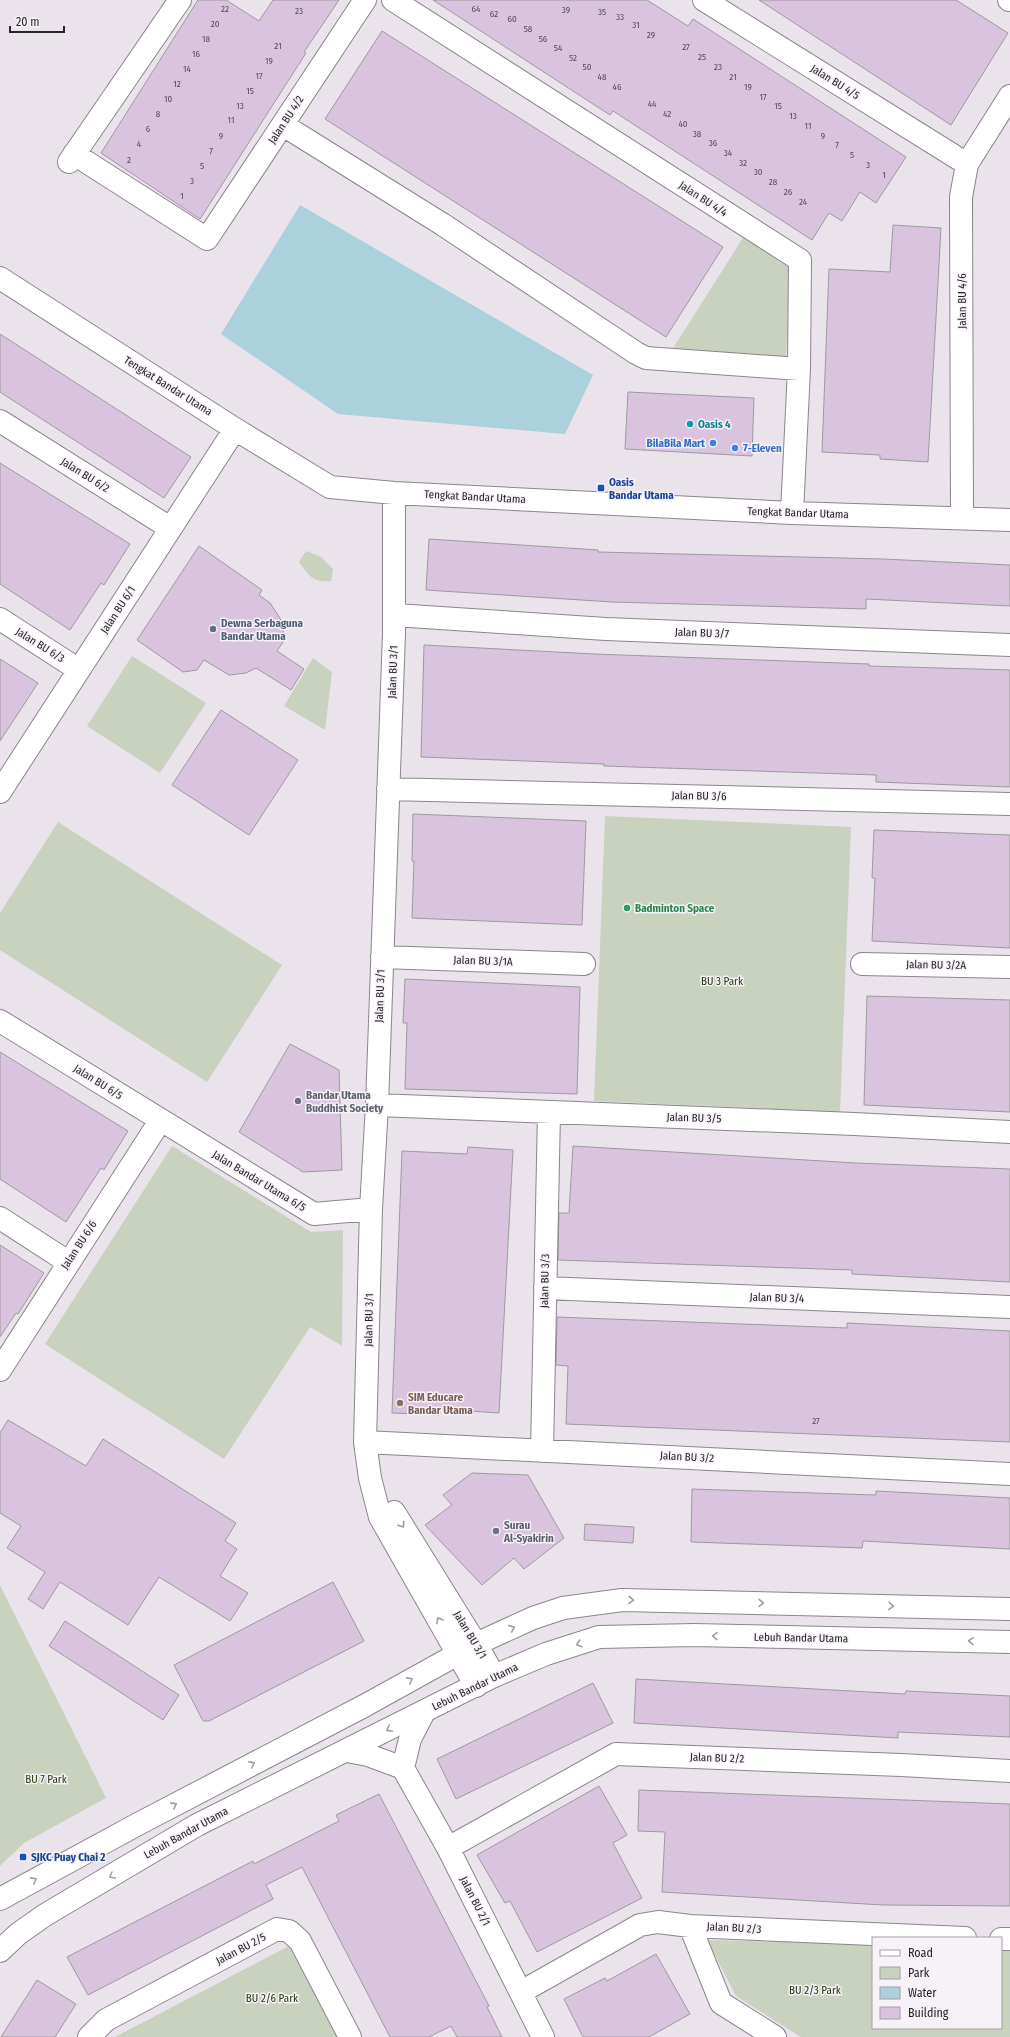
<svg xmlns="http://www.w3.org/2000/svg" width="1010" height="2037" font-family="'Fira Sans Condensed',sans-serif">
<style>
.green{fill:#c8d2bf}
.water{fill:#aad1dc}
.building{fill:#dac3de;stroke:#9e999f}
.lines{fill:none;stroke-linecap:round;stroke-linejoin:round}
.minor-casing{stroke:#8b858c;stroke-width:24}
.major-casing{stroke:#8b858c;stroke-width:24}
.minor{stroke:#fff;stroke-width:22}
.major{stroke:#fff;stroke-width:22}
.oneway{stroke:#9d9c9e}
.culture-dot{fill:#0f9aa8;stroke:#f7f1f8;stroke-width:1.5}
.shop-dot{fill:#3f7fe0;stroke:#f7f1f8;stroke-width:1.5}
.transit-dot{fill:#1a4fb4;stroke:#f7f1f8;stroke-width:1.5}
.service-dot{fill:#5c6f8a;stroke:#f7f1f8;stroke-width:1.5}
.leisure-dot{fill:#2e9e5b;stroke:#f7f1f8;stroke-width:1.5}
.worship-dot{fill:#6b7280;stroke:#f7f1f8;stroke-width:1.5}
.education-dot{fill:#8d6e63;stroke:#f7f1f8;stroke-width:1.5}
.labels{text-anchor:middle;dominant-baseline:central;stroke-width:3;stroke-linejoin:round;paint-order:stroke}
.number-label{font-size:9px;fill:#534c55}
.street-label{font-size:11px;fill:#262427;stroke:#f7f1f8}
.culture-label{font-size:11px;font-weight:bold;fill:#0d838f;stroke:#f7f1f8;text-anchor:start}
.shop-label{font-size:11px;font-weight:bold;fill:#366cbe;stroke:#f7f1f8;text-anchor:end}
.transit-label{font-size:11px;font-weight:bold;fill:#164399;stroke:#f7f1f8;text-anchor:start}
.service-label{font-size:11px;font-weight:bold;fill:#4e5e75;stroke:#f7f1f8;text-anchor:start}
.leisure-label{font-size:11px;font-weight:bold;fill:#27864d;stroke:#f7f1f8;text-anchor:start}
.park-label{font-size:11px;fill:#233709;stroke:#f7f1f8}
.worship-label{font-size:11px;font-weight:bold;fill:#5b616d;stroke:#f7f1f8;text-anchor:start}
.education-label{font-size:11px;font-weight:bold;fill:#785e54;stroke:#f7f1f8;text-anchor:start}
</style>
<rect width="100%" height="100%" fill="#eae3eb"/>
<path class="green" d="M746,233l46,28 -6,97 -114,-8z
M306,551l15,6 12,12 -2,12c-18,2 -22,-5 -32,-19z
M132,656l74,47 -46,70 -73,-47z
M313,658l19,14 -7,58 -41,-24z
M605,816l246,11 -11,285 -246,-11z
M58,822l224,143 -75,117 -207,-132v-37z
M172,1146l139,86 32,-2 -1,116 -32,-19 -86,132 -179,-115z
M0,1585l106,213 -82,45 -24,23z
M707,1940l166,4v84h128v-81h9v90h-209l-65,-41z
M289,1946l49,91h-223z"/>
<path class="water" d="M300,205l293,170 -28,59 -227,-20 -117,-80z"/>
<path class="building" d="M198,0h28l33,21 14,-21h66l-35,52 2,1 -106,166 -99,-66z
M433,0h214l41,26 5,-7 213,138 -30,46 -16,-11 -18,29 -13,-8 -17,27 -199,-129 -3,4z
M759,0h197l52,33 -57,92z
M382,31l341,216 -57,90 -341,-218z
M893,225l48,3 -13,234 -48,-3v-4l-58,-3 7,-183 61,3z
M0,334l191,123 -27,41 -164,-106z
M628,392l126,6 -2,58 -127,-7z
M0,463l130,81 -26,41 -3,-2 -31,47 -70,-46z
M429,539l169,11v2l285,7 127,6v41l-144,-7v10l-254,-7 -186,-12z
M199,546l63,44 -3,5 11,8 10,15 5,21 -8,12 27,18 -13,21 -35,-22 -10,5 -17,2 -25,-15 -7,10 -14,2 -46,-32z
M424,645l170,9 275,10v2l141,4v117l-134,-5v-7l-272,-9v-2l-183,-7z
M0,659l38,24 -38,58z
M221,710l77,50 -49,75 -77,-50z
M413,814l173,7 -4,104 -170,-7 2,-57h-2z
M874,830l136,5v113l-138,-7 3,-63h-3z
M405,979l175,8 -3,107 -172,-5 2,-66h-4z
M867,996l143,4v112l-146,-7z
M290,1044l49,26 3,100 -39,2 -64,-40z
M0,1052l128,79 -24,39 -3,-2 -35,54 -66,-43z
M573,1146l283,17 154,6v113l-158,-8v-4l-294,-10 1,-47h10z
M468,1147l45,3 -14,263 -59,-4v6l-48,-2 10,-262 65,3z
M0,1245l44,28 -26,41 -2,-1 -16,24z
M557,1317l290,11v-5l163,8v111l-444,-18 2,-58 -12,-1z
M8,1420l78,46 17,-27 133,84 -11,18 12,8 -17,27 28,17 -18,28 -71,-44 -31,48 -68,-43 -17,27 -15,-10 17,-27 -38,-24 14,-22 -21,-13v-80z
M472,1473l56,2 36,63 -40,31 -10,-11 -32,27 -57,-60 27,-20 -9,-10z
M692,1489l184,6v-4l134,7v51l-147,-8 -1,7 -171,-6z
M585,1524l49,3 -1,16 -49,-3z
M333,1582l31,59 -155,80h-6l-29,-56z
M65,1621l114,74 -16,25 -114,-74z
M636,1679l269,15 1,-3 104,5v41l-112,-5v6l-264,-15z
M593,1683l20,40 -157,76 -19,-40z
M599,1786l28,49 -14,8 29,55 -105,54 -27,-51 -5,2 -28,-48z
M639,1790l371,14v102l-127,-1 -221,-13 3,-60 -27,-1z
M379,1794l110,212 -2,1 15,30h-45l-6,-11 -22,11h-39l-88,-170 -36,18 7,14 -185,96 -21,-38 186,-96 1,3 85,-43 -3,-6z
M656,1954l34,60 -41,23h-66l-19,-38 41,-21 2,3z
M37,1980l39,24 -21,33h-54z"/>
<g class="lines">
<defs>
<path id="minor" d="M393,0l407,260 -1,109 -7,144
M704,0l263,164
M1009,0h1
M283,125l159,99 194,129 10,5 153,11
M74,154l133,85 158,-239
M69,162l111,-162
M0,278l235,151 95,58 64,6 398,20 218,7
M0,421l170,107
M394,493v140l-17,472 -6,104 -6,233 5,36 10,39 96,169
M962,518l-1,-321 6,-33 43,-68
M395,615l211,14 404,16
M0,619l79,51
M388,789l622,15
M0,792l235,-363
M382,957l202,7
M862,964l148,3
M0,1021l314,193 57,-5
M377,1105l477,19 156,8
M0,1218l68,44
M545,1288l465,19
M0,1370l160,-249
M365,1442l645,32
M542,1451l7,-339
M394,1512l82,132 18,32
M424,1712l-14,27 -7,29 45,80 95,189
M347,1751l21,4 35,13
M448,1848l168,-94 285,11 109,6
M690,1926l31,77 54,34
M1001,1939h9
M521,1992l119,-67 18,-3 32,4 275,12
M89,2037l17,-17 171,-91 12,2 11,10 50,96"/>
<path id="major" d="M0,1899l140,-76 224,-117 112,-62 57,-26 30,-10 59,-8 388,9
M0,1951l18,-17 27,-19 152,-90 297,-149 52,-22 53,-17 95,-2 316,7"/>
</defs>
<use href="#minor" class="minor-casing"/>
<use href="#major" class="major-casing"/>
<use href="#minor" class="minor"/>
<use href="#major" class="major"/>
</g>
<defs><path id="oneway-chevron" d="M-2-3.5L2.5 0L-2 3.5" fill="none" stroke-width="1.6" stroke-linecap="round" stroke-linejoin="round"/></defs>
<g class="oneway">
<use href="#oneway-chevron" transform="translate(402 1525) rotate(58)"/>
<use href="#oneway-chevron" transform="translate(631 1600) rotate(1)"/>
<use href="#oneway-chevron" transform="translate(761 1603) rotate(1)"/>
<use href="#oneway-chevron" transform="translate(891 1606) rotate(1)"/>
<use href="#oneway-chevron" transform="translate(439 1620) rotate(-120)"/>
<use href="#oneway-chevron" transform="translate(512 1628) rotate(-24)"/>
<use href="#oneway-chevron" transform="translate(715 1636) rotate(-178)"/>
<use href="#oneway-chevron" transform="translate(971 1641) rotate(-179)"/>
<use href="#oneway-chevron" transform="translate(579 1644) rotate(162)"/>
<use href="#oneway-chevron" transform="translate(410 1680) rotate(-29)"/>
<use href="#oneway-chevron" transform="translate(389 1729) rotate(153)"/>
<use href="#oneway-chevron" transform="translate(252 1764) rotate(-27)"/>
<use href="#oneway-chevron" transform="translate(174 1805) rotate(-28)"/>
<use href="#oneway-chevron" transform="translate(112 1876) rotate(149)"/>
<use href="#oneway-chevron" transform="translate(34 1880) rotate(-29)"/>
</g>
<circle class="culture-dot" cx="690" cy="424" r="4"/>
<g class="shop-dot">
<circle cx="713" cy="443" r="4"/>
<circle cx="735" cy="448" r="4"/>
</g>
<g class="transit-dot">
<rect x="597" y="484" width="8" height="8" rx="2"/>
<rect x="19" y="1853" width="8" height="8" rx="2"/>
</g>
<circle class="service-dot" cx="213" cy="629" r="4"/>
<circle class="leisure-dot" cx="627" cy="908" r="4"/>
<g class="worship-dot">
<circle cx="298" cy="1101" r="4"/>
<circle cx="496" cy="1531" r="4"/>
</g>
<circle class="education-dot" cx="400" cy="1403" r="4"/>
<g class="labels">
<g class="number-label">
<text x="225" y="9">22</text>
<text x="476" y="9">64</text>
<text x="566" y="10">39</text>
<text x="299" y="11">23</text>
<text x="602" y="12">35</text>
<text x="494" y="14">62</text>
<text x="620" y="17">33</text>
<text x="512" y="19">60</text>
<text x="215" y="24">20</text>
<text x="636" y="25">31</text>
<text x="528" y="29">58</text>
<text x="651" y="35">29</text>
<text x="206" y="39">18</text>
<text x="543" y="39">56</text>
<text x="278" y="46">21</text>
<text x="686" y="47">27</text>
<text x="558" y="48">54</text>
<text x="196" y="54">16</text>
<text x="702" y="57">25</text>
<text x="573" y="58">52</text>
<text x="269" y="61">19</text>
<text x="587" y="67">50</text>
<text x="718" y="67">23</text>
<text x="187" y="69">14</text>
<text x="259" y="76">17</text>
<text x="602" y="77">48</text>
<text x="733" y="77">21</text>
<text x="177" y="84">12</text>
<text x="617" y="87">46</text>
<text x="748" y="87">19</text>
<text x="250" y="91">15</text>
<text x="763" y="97">17</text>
<text x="168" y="99">10</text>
<text x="652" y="104">44</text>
<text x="240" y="106">13</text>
<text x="778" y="106">15</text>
<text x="158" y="114">8</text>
<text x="667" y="114">42</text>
<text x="793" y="116">13</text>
<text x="231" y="120">11</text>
<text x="683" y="124">40</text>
<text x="808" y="126">11</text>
<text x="148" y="129">6</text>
<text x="697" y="134">38</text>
<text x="221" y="136">9</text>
<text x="823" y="136">9</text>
<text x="713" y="143">36</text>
<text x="139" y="144">4</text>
<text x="837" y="145">7</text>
<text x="211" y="151">7</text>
<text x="728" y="153">34</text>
<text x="852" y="155">5</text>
<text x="129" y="160">2</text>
<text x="743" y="163">32</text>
<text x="868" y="165">3</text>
<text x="202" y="166">5</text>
<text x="758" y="172">30</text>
<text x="884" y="175">1</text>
<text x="192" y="181">3</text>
<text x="773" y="182">28</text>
<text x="788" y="192">26</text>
<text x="182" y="196">1</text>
<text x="803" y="202">24</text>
<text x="816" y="1421">27</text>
</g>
<g class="street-label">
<text transform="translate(835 82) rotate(32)">Jalan BU 4/5</text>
<text transform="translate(286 120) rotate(-57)">Jalan BU 4/2</text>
<text transform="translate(703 199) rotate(33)">Jalan BU 4/4</text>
<text transform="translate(962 301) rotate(-90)">Jalan BU 4/6</text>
<text transform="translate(168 386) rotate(32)">Tengkat Bandar Utama</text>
<text transform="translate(85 475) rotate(32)">Jalan BU 6/2</text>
<text transform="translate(475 497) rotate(3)">Tengkat Bandar Utama</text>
<text transform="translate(798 513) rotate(2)">Tengkat Bandar Utama</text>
<text transform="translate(118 610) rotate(-57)">Jalan BU 6/1</text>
<text transform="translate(702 633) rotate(2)">Jalan BU 3/7</text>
<text transform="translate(40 645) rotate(32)">Jalan BU 6/3</text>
<text transform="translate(393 672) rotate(-88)">Jalan BU 3/1</text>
<text transform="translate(699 796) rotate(1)">Jalan BU 3/6</text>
<text transform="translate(483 961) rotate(2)">Jalan BU 3/1A</text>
<text transform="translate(936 965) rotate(1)">Jalan BU 3/2A</text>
<text transform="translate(380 996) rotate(-88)">Jalan BU 3/1</text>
<text transform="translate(98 1082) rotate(32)">Jalan BU 6/5</text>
<text transform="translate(694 1118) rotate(2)">Jalan BU 3/5</text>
<text transform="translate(259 1181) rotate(31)">Jalan Bandar Utama 6/5</text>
<text transform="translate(79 1245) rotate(-57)">Jalan BU 6/6</text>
<text transform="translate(545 1281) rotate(-89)">Jalan BU 3/3</text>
<text transform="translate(777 1298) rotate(2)">Jalan BU 3/4</text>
<text transform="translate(369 1320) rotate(-89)">Jalan BU 3/1</text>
<text transform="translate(687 1457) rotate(3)">Jalan BU 3/2</text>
<text transform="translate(470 1635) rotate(59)">Jalan BU 3/1</text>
<text transform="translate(801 1638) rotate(1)">Lebuh Bandar Utama</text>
<text transform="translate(475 1687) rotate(-26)">Lebuh Bandar Utama</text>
<text transform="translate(717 1758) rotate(2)">Jalan BU 2/2</text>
<text transform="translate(186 1833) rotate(-29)">Lebuh Bandar Utama</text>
<text transform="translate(475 1901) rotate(63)">Jalan BU 2/1</text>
<text transform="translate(734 1928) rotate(3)">Jalan BU 2/3</text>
<text transform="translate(241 1949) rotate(-28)">Jalan BU 2/5</text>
</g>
<g class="culture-label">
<text x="698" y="424">Oasis 4</text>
</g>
<g class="shop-label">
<text x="705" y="443">BilaBila Mart</text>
<text x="743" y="448" text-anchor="start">7-Eleven</text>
</g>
<g class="transit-label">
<text x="609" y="482">Oasis<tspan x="609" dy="13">Bandar Utama</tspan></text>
<text x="31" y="1857">SJKC Puay Chai 2</text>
</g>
<g class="service-label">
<text x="221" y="623">Dewna Serbaguna<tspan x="221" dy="13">Bandar Utama</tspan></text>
</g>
<g class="leisure-label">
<text x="635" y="908">Badminton Space</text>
</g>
<g class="park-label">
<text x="722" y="981">BU 3 Park</text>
<text x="46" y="1779">BU 7 Park</text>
<text x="815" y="1990">BU 2/3 Park</text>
<text x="272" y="1998">BU 2/6 Park</text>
</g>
<g class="worship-label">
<text x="306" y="1095">Bandar Utama<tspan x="306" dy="13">Buddhist Society</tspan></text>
<text x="504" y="1525">Surau<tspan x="504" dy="13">Al-Syakirin</tspan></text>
</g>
<g class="education-label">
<text x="408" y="1397">SIM Educare<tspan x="408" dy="13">Bandar Utama</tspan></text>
</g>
</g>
<rect x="872" y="1937" width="130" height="92" fill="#f7f1f8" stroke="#a39fa4"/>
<rect x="880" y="1950" width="20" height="6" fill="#ffffff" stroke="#a39fa4"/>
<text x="908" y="1957" font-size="12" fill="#262427">Road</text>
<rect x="880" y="1967" width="20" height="12" fill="#c8d2bf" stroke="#a39fa4"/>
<text x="908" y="1977" font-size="12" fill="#262427">Park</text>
<rect x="880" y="1987" width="20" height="12" fill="#aad1dc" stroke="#a39fa4"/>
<text x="908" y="1997" font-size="12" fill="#262427">Water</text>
<rect x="880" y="2007" width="20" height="12" fill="#dac3de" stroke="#a39fa4"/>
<text x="908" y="2017" font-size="12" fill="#262427">Building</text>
<path d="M10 26v6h54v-6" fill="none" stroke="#262427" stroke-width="2"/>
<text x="16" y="26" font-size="12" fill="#262427" stroke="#f7f1f8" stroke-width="3" paint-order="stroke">20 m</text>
</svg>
